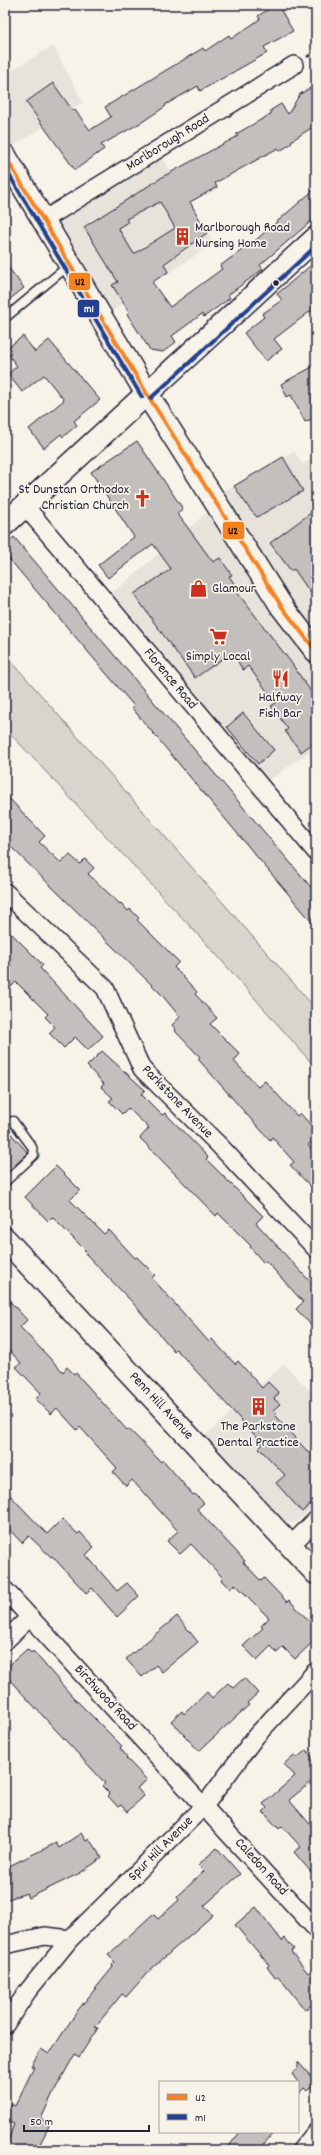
<svg xmlns="http://www.w3.org/2000/svg" width="321" height="2155" font-family="Dekko,sans-serif">
<style>
.built{fill:#e7e3db}
.green{fill:#d8d5cf;stroke:#7d7c85}
.building{fill:#c2bfbd;stroke:#22223b;fill-rule:evenodd}
.lines{fill:none;stroke-linecap:round;stroke-linejoin:round}
.lane-casing{stroke:#22223b;stroke-width:11}
.street-casing{stroke:#22223b;stroke-width:20}
.secondary-casing{stroke:#22223b;stroke-width:25}
.highway-casing{stroke:#22223b;stroke-width:25}
.path{stroke:#22223b;stroke-width:2.5;stroke-dasharray:4 3;stroke-linecap:butt}
.lane{stroke:#f7f3e8;stroke-width:8}
.street{stroke:#f7f3e8;stroke-width:17}
.secondary{stroke:#f7f3e8;stroke-width:22}
.highway{stroke:#f7f3e8;stroke-width:22}
.bus-1-casing{stroke:#f7f3e8;stroke-width:7}
.bus-2-casing{stroke:#f7f3e8;stroke-width:7}
.bus-1{stroke:#f58220;stroke-width:4}
.bus-2{stroke:#23408f;stroke-width:4}
.bus-dot{fill:#22223b;stroke:#f7f3e8;stroke-width:1.5}
.labels{text-anchor:middle;dominant-baseline:central;stroke-width:3.5;stroke-linejoin:round;paint-order:stroke}
.street-label{font-size:14px;fill:#22223b;stroke:#f7f3e8}
.poi-label{font-size:14px;fill:#22223b;stroke:#f7f3e8}
.line-badge{stroke:#f7f3e8;stroke-width:1.5}
.badge-label{font-size:11px;text-anchor:middle;font-weight:bold;fill:#fff}
.pale-badge-label{font-size:11px;text-anchor:middle;font-weight:bold;fill:#111}
</style>
<rect width="100%" height="100%" fill="#f7f3e8"/>
<filter id="ink" filterUnits="userSpaceOnUse"><feTurbulence type="fractalNoise" baseFrequency=".025" numOctaves="2"/><feDisplacementMap in="SourceGraphic" scale="8" xChannelSelector="R" yChannelSelector="G"/><feConvolveMatrix kernelMatrix="1 2 1 2 8 2 1 2 1" color-interpolation-filters="sRGB"/></filter>
<g filter="url(#ink)">
<path class="built" d="M53,46l30,56 -78,49v-77z
M158,150l56,93 -113,75 -59,-97z
M294,451l8,13 14,-7v290l-55,39 -157,-186 107,-91 15,-19z
M284,1364l32,33v107l-19,18 -5,1 -6,-1 -81,-86z"/>
<path class="green" d="M5,654l311,355v59l-101,-115 -210,-225z"/>
<path class="building" d="M275,5h3l15,26 -29,16 3,6 -67,38 -2,-5 -33,19 1,1 -24,16 -41,23 3,4 -29,21 -49,-68 27,-19 20,28 2,-1 15,20 21,-13 -6,-10 98,-59 2,3 24,-16 2,4 29,-20 -2,-3z
M312,87l4,8v30l-25,16 1,2 -12,8 -2,-3 -63,35 2,4 -27,15 17,31 -43,31 4,8 -16,10 18,25 52,-38 -2,-3 37,-27 59,-51v29l-56,48 3,4 -35,26 2,3 -26,19 -2,-3 -30,22 4,6 -13,10 -13,-2 -23,-36 2,-2 -17,-27 6,-3 -34,-55 80,-51 74,-40 -2,-2 35,-20v-4l10,-6 7,10 12,-20zM160,202l15,26 -41,26 -16,-26 10,-6 -2,-3z
M316,261v46l-42,32 8,10 -16,12 -22,-28 20,-16 -2,-3 20,-14 -5,-6z
M5,263l19,25 -19,15z
M23,336l12,16 14,-12 51,60 -26,21 3,4 -14,12 -2,-3 -17,14 -15,-19 35,-29 -20,-25 -22,17 -14,-18 9,-8 -12,-16z
M316,365v52l-11,5 -14,-27 -4,2 -6,-13z
M137,441l46,68 -6,4 36,49 7,-4 12,17 -3,1 10,15 -2,1 53,69 26,38v42l-15,11 -16,-21 3,-2 -17,-23 5,-3 -28,-37 -5,4 -11,-18 -37,26 -39,-53 -22,-31 37,-25 -18,-25 -45,34 -10,-13 36,-28 -43,-65z
M283,457l20,34 -46,26 -6,-6 -17,-25z
M316,509v92l-22,-32 -3,2 -21,-28z
M14,537l302,356v34l-184,-219 2,-2 -129,-152v-9z
M243,713l31,37 -16,14 -31,-37z
M5,794l40,42 -6,6 22,21 9,-8 10,9 5,-5 9,9 -6,6 32,30 1,-1 7,8 2,-2 9,9 -2,2 42,42 -5,5 23,25 -2,2 22,24 -7,6 30,30 -6,7 24,26 7,-6 32,35 3,-3 16,18v7l-8,7 8,9v38l-26,-27 4,-3 -22,-25 -2,3 -22,-24 -50,-57 2,-2 -25,-26 1,-1 -4,-5 8,-8 -19,-23 -156,-153z
M5,927l38,38 -3,3 63,68 -15,14 -13,-13 -11,11 -15,-15 6,-6 -10,-10 3,-3 -32,-32 -5,5 -6,-7z
M102,1051l43,39 -4,4 21,21 3,-2 43,44 -2,2 57,57 -7,7 60,65v42l-20,-21 7,-7 -37,-41 -2,2 -14,-16 1,-1 -33,-33 -2,3 -76,-78 9,-10 -21,-20 -6,6 -13,-13 4,-3 -12,-11 3,-3 -17,-18z
M5,1127l23,26 -17,16 -6,-6z
M56,1166l24,24 -10,10 34,34 5,-4 26,28 2,-1 18,18 -3,3 57,64 3,-3 23,25 3,-3 24,27 6,-6 11,11 -5,6 6,5 -7,6 4,4 -2,2 34,37 7,-7v53l-14,13 -26,-29 9,-8 -26,-27 4,-4 -87,-95 -2,2 -42,-49 -48,-50 2,-1 -34,-34 -4,4 -23,-24z
M5,1296l22,24 -7,7 43,45 4,-5 7,7 2,-1 51,57 2,-1 32,33 2,-2 30,35 2,-1 9,9 -7,6 48,52 -2,1 18,19 3,-3 23,24 2,-2 27,28v11l-21,20 -12,-12 -6,6 -6,-7 -14,14 -14,-14 20,-18 -2,-2 8,-8 -34,-34 -5,5 -9,-9 2,-2 -32,-34 -11,10 -13,-13 11,-10 -29,-32 -17,-19 -6,6 -13,-14 4,-4 -37,-41 -3,3 -20,-22 -6,6 -15,-15 5,-6 -25,-26 5,-4 -16,-17z
M5,1490l42,44 15,-15 16,15 2,-2 14,15 -8,8 31,36 10,-8 12,13 -22,21 -25,-29 -6,5 -34,-37 -1,1 -22,-21 -7,7 -17,-18z
M177,1616l21,26 -36,30 -6,-7 -14,12 -16,-18z
M27,1649l4,4 2,-2 39,45 50,50 -2,2 7,9 -1,1 21,22 -10,8 7,8 -17,16 -6,-7 -3,2 -10,-11 2,-2 -8,-8 3,-3 -100,-108v-6z
M244,1678l14,15 -11,10 2,2 -50,46 -28,-30 11,-10 2,3 23,-22 5,6 16,-15 5,5z
M306,1750l10,11v17l-27,22 27,31v47l-22,-26 7,-5 -19,-21 -3,3 -16,-17 4,-4 -4,-4 32,-28 -11,-12 10,-9 3,3z
M81,1833l5,8 3,-2 13,19 -22,15 -51,25 -2,-5 -22,7v-32l51,-25 3,5z
M217,1848l23,26 -36,32 9,9 -64,56 -23,26 -4,-3 -27,33 3,1 -19,29 -4,-3 -23,41 -11,24 9,5 -13,26h-32l9,-26 -9,-4v-5l6,-11 4,2 19,-39 -3,-1 10,-17 8,5 29,-44 35,-43 -1,-2 3,-3 -7,-7 45,-41 5,5 21,-19 -2,-3 27,-26 -6,-6z
M256,1907l26,34 3,-3 9,11 -3,3 17,21 8,-6v35l-11,8 -27,-34 -3,2 -8,-11 2,-2 -34,-40z
M298,2062l18,20 -9,9 -3,-3 -6,6v-12l-6,-8 6,-6z
M240,2132h34l-15,18h-33z"/>
<g class="lines">
<defs>
<path id="lane" d="M5,318l63,-52
M5,1182l29,-27 -2,-8 -19,-26"/>
<path id="street" d="M42,221l252,-156
M25,506l291,346
M5,892l100,96 37,81 77,76 97,104
M290,1546l26,-26
M5,1590l311,339
M5,1641l25,-24
M5,1945l40,-9 25,3
M5,2025l22,-33 43,-53 135,-134 51,-69 60,-65
M301,2150l15,-18"/>
<path id="secondary" d="M5,524l311,-286
M5,1239l311,334"/>
<path id="highway" d="M5,156l142,238 135,213 34,44"/>
</defs>
<use href="#lane" class="lane-casing"/>
<use href="#street" class="street-casing"/>
<use href="#secondary" class="secondary-casing"/>
<use href="#highway" class="highway-casing"/>
<path class="path" d="M307,57l9,-6"/>
<use href="#lane" class="lane"/>
<use href="#street" class="street"/>
<use href="#secondary" class="secondary"/>
<use href="#highway" class="highway"/>
<defs>
<path id="bus-1" d="M5,156l142,238 135,213 34,44"/>
<path id="bus-2" d="M5,168l137,229
M151,398l165,-152"/>
</defs>
<use href="#bus-1" class="bus-1-casing"/>
<use href="#bus-2" class="bus-2-casing"/>
<use href="#bus-1" class="bus-1"/>
<use href="#bus-2" class="bus-2"/>
</g>
</g>
<defs>
<symbol id="building-bare" viewBox="-9 -9 18 18"><path d="M-4-6H4V6H1V3H-1V6H-4ZM-2.5-4.3h1.7v1.8h-1.7ZM.8-4.3h1.7v1.8H.8ZM-2.5-1h1.7V.8h-1.7ZM.8-1h1.7V.8H.8Z" fill="#c8321e" stroke="#f7f3e8" stroke-width="2.5" paint-order="stroke"/></symbol>
<symbol id="church-bare" viewBox="-9 -9 18 18"><path d="M-1.2-6h2.4v3.5h3.3v2.4h-3.3V6h-2.4V-.1h-3.3v-2.4h3.3Z" fill="#c8321e" stroke="#f7f3e8" stroke-width="2.5" paint-order="stroke"/></symbol>
<symbol id="shop-bare" viewBox="-9 -9 18 18"><path d="M-5-2.5h2.3a2.7 3.5 0 0 1 5.4 0H5L5.5 6h-11ZM-1.5-2.5h3a1.5 2.3 0 0 0-3 0Z" fill="#c8321e" stroke="#f7f3e8" stroke-width="2.5" paint-order="stroke"/></symbol>
<symbol id="supermarket-bare" viewBox="-9 -9 18 18"><path d="M-6-5.5h2.5l.6 2H6L4.5 2H-2.5L-4.4-4H-6ZM-1.5 3.2a1.3 1.3 0 1 0 .1 0ZM3 3.2a1.3 1.3 0 1 0 .1 0Z" fill="#c8321e" stroke="#f7f3e8" stroke-width="2.5" paint-order="stroke"/></symbol>
<symbol id="restaurant-bare" viewBox="-9 -9 18 18"><path d="M-5-6h1v4h1v-4h1v4h1v-4h1v5L-1.5 .5V6h-2V.5L-5-1ZM5-6V6H3V1.5H1.5Q1.5-4 5-6Z" fill="#c8321e" stroke="#f7f3e8" stroke-width="2.5" paint-order="stroke"/></symbol>
</defs>
<g fill-rule="evenodd">
<use href="#building-bare" x="170" y="224" width="25" height="25"/>
<use href="#church-bare" x="130" y="486" width="25" height="25"/>
<use href="#shop-bare" x="186" y="576" width="25" height="25"/>
<use href="#supermarket-bare" x="206" y="624" width="25" height="25"/>
<use href="#restaurant-bare" x="268" y="666" width="25" height="25"/>
<use href="#building-bare" x="246" y="1394" width="25" height="25"/>
</g>
<circle class="bus-dot" cx="276" cy="283" r="3.5"/>
<g class="labels">
<g class="street-label">
<text transform="translate(168 143) rotate(-32)">Marlborough Road</text>
<text transform="translate(170 679) rotate(50)">Florence Road</text>
<text transform="translate(177 1102) rotate(46)">Parkstone Avenue</text>
<text transform="translate(161 1406) rotate(47)">Penn Hill Avenue</text>
<text transform="translate(105 1698) rotate(47)">Birchwood Road</text>
<text transform="translate(161 1849) rotate(-45)">Spur Hill Avenue</text>
<text transform="translate(261 1867) rotate(48)">Caledon Road</text>
</g>
<g class="poi-label">
<text x="195" y="228" text-anchor="start">Marlborough Road<tspan x="195" dy="16">Nursing Home</tspan></text>
<text x="129" y="490" text-anchor="end">St Dunstan Orthodox<tspan x="129" dy="16">Christian Church</tspan></text>
<text x="212" y="589" text-anchor="start">Glamour</text>
<text x="218" y="657">Simply Local</text>
<text x="280" y="698">Halfway<tspan x="280" dy="16">Fish Bar</tspan></text>
<text x="258" y="1427">The Parkstone<tspan x="258" dy="16">Dental Practice</tspan></text>
</g>
</g>
<g class="line-badge">
<rect x="68" y="272" width="23" height="19" rx="4" fill="#f58220"/>
<rect x="77" y="299" width="23" height="19" rx="4" fill="#23408f"/>
<rect x="222" y="521" width="23" height="19" rx="4" fill="#f58220"/>
</g>
<g class="badge-label">
<text x="89" y="312">m1</text>
</g>
<g class="pale-badge-label">
<text x="80" y="285">U2</text>
<text x="233" y="534">U2</text>
</g>
<rect width="321" height="2155" fill="none" stroke="#f7f3e8" stroke-width="20"/>
<rect x="10" y="10" width="301" height="2135" fill="none" stroke="#22223b" stroke-width="1.5" filter="url(#ink)"/>
<rect x="159" y="2081" width="140" height="52" fill="#f7f3e8" stroke="#a29fa3"/>
<rect x="167" y="2094" width="20" height="6" fill="#f58220" stroke="#a29fa3"/>
<text x="195" y="2101" font-size="12" fill="#22223b">U2</text>
<rect x="167" y="2114" width="20" height="6" fill="#23408f" stroke="#a29fa3"/>
<text x="195" y="2121" font-size="12" fill="#22223b">m1</text>
<path d="M24 2125v6h125v-6" fill="none" stroke="#22223b" stroke-width="2"/>
<text x="30" y="2125" font-size="12" fill="#22223b" stroke="#f7f3e8" stroke-width="3" paint-order="stroke">50 m</text>
</svg>
